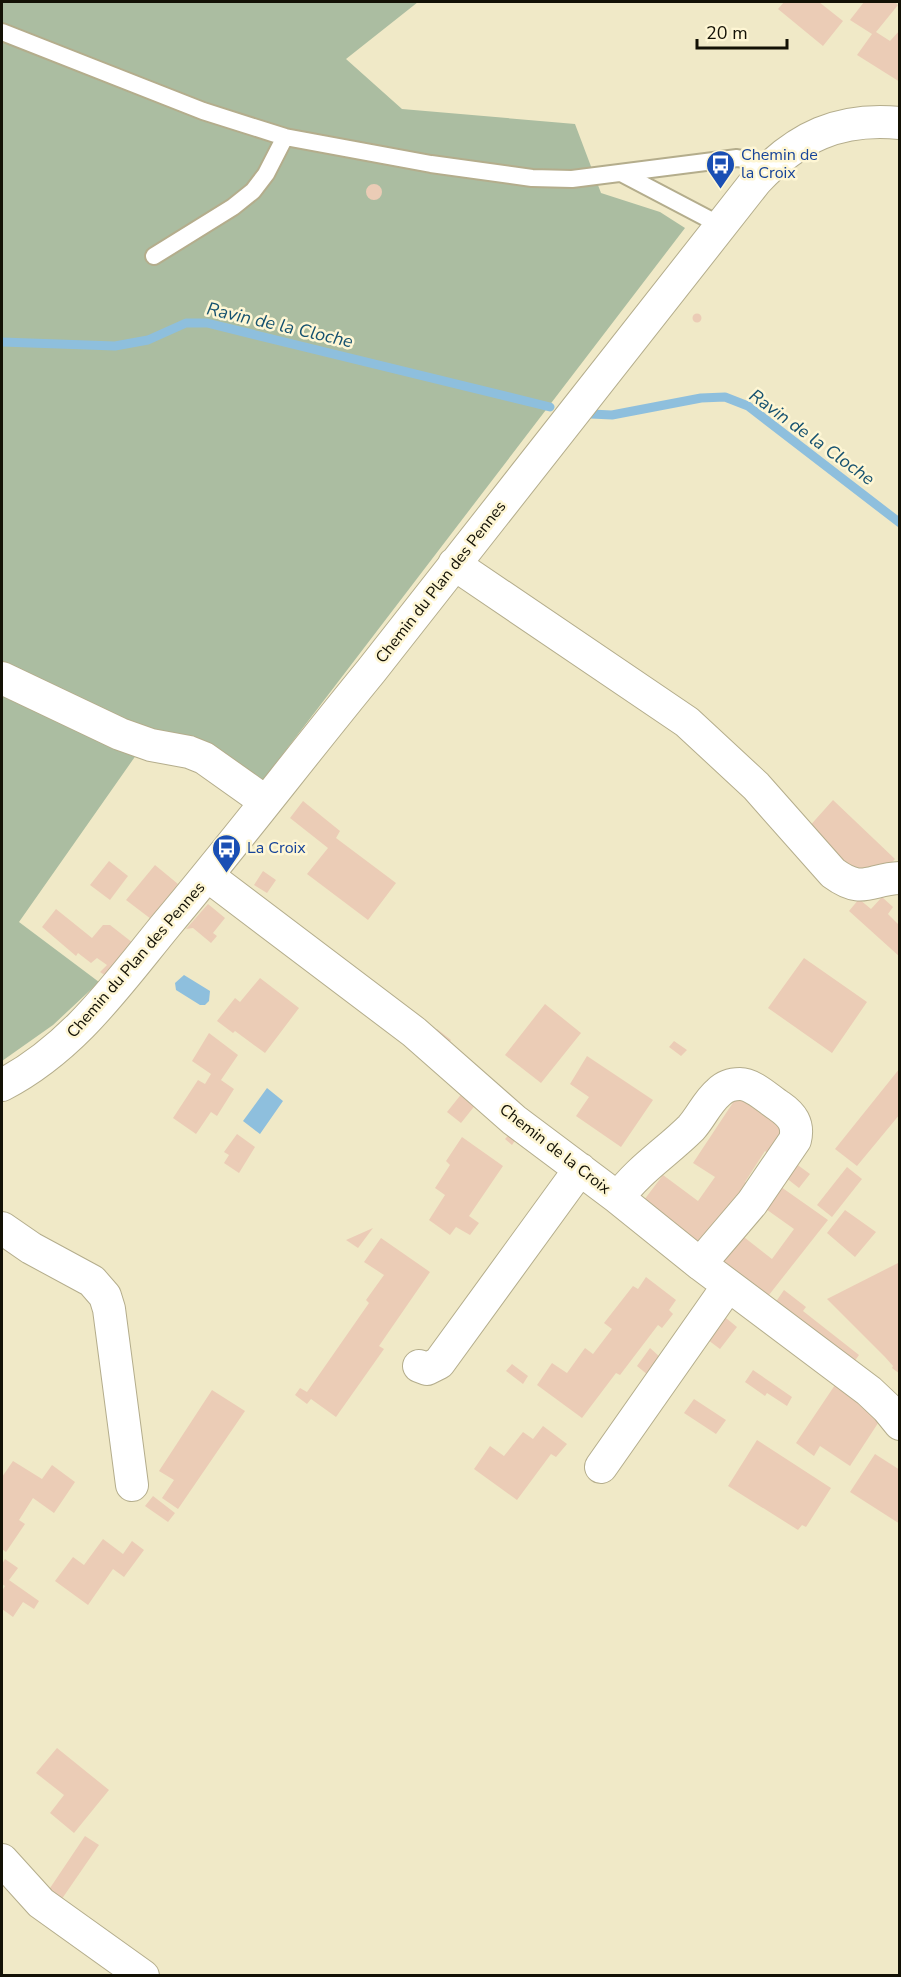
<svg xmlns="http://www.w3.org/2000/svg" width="901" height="1977" font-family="'Nunito Sans',sans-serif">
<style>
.green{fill:#abbda1}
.water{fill:#8ebfdd}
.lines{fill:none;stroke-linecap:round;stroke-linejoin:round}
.stream{stroke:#8ebfdd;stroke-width:9}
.building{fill:#ebccb6}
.lane-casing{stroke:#b4ad8c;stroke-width:20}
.street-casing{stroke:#b4ad8c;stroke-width:34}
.lane{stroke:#fff;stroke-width:16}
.street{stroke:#fff;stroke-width:32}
.labels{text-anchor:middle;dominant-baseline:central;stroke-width:5;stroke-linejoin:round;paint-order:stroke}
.transit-label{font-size:16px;fill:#164399;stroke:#fef6d4;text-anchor:start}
.street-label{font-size:16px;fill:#131105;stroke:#fef6d4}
.water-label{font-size:18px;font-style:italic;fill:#15516f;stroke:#fef6d4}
</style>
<rect width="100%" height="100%" fill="#f0e9c7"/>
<path class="green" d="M2,2h416l-72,57 56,50 173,15 26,69 59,19 25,16 -425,556 -107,-53 -134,191 80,60 -46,43 -51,36z"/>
<path class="water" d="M184,975l26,16 -1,10 -4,4h-5l-24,-15 -1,-7z
M267,1088l16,13 -23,33 -17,-13z"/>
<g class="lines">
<path class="stream" d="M2,342l113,4 33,-6 38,-17h21l343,84
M591,414l21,1 89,-17 24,-1 23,9 152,117"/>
</g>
<path class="building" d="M784,2h35l24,19 -20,25 -45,-37z
M864,2h31l3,3 -22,27 14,9 10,-11v52l-43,-27 15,-21 -22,-14z
M366 192a8 8 0 1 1 16 0a8 8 0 1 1-16 0Z
M692.5 318a4.5 4.5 0 1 1 9 0a4.5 4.5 0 1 1-9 0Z
M833,800l62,59 -11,12 -15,5 -10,-8 -4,5 -48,-44z
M303,801l37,30 -4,7 60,45 -28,37 -61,-46 21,-26 -38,-30z
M109,861l19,15 -18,24 -20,-15z
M155,865l23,19 -27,35 -25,-19z
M263,871l13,9 -9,13 -13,-8z
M882,897l11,10 -5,7 12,12v31l-51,-46 10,-12 12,10z
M208,904l17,14 -12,15 4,3 -6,7 -18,-15 -7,1z
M56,909l36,29 11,-13h7l23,18 -27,33 -6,-4 7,-7 -10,-7 -6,5 -13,-10 -2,3 -34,-29z
M804,958l63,44 -35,51 -64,-45z
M260,978l39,30 -34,45 -30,-22 -2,2 -16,-12 18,-23 5,4z
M545,1004l36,29 -40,50 -36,-28z
M437,1029l14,11 -6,8 -15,-11z
M209,1033l29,22 -17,25 13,9 -17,27 -6,-4 -15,22 -23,-16 25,-38 7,4 6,-10 -19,-13z
M674,1041l13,9 -6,6 -12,-9z
M587,1056l66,44 -32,47 -45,-31 13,-19 -19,-13z
M900,1068v46l-43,52 -22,-17z
M463,1092l14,11 -16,20 -14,-11z
M738,1095l51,34 -17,27 -7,-5 -20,31 7,5 -20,28 -7,-6 -27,37 -57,-42 22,-29 35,26 17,-24 -22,-14z
M512,1131l6,5 -6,9 -7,-6z
M237,1134l18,13 -16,26 -15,-10 5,-8 -5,-3z
M462,1137l41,29 -34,50 10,7 -9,12 -14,-8 -6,8 -21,-15 16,-25 -10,-7 15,-23 -4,-4z
M795,1163l15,11 -11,14 -14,-11z
M847,1167l15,12 -30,38 -15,-12z
M774,1182l54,38 -63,80 -52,-42 27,-24 32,25 22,-30 -35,-25z
M845,1210l31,22 -21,25 -28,-24z
M373,1228l-15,20 -12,-8z
M381,1238l49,34 -51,74 5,3 -48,68 -25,-18 -4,5 -12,-9 5,-7 7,4 62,-89 -3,-3 18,-25 -20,-13z
M900,1262l-2,80 2,32 -8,-6 1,-2 -8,-9 -58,-58z
M646,1277l30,23 -7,10 4,4 -11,14 -4,-3 -38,50 -4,-2 -34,45 -45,-33 15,-22 15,10 18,-25 8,6 19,-25 -8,-6 29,-37 5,3z
M784,1290l22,17 -3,4 56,44 -8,11 -78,-60z
M721,1314l16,13 -17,22 -16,-12z
M650,1348l10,9 -12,18 -11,-9z
M512,1364l16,12 -5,8 -17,-13z
M753,1370l39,27 -5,9 -20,-13 -2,3 -20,-14z
M835,1385l47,32 -32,49 -30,-20 -6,10 -18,-13z
M212,1390l33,21 -67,98 -16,-11 12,-18 -15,-9z
M694,1399l32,21 -10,14 -32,-21z
M543,1426l24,18 -11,13 -5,-3 -34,46 -43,-31 16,-23 14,10 19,-24 10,7z
M757,1440l74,48 -25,39 -4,-2 -4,5 -70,-44z
M875,1454l25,16v54l-50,-32z
M13,1461l29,18 10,-14 23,17 -21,31 -21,-15 -14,22 6,4 -19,28 -4,-3v-72z
M153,1496l22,17 -7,9 -23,-16z
M103,1539l20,15 9,-13 12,9 -20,27 -11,-8 -25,36 -33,-24 18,-24 11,8z
M5,1559l13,9 -9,12 30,21 -5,8 -11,-7 -10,15 -11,-8v-18l3,-5 -3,-2v-20z
M57,1748l52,42 -35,43 -24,-20 14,-18 -28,-22z
M85,1836l14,9 -42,61 -13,-9z"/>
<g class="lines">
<defs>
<path id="lane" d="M2,32l201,79 82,26 146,27 101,14 40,1 165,-21 11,2 17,12
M621,173l99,52
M154,256l79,-49 20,-16 13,-17 19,-37"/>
<path id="street" d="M454,564l233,158 69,64 77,87c30,22 36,6 67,5
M2,678l118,56 31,11 38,7 15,6 62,44
M208,876l206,156 100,88 104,78 82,66 169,127 18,17 13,16
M2,1085c71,-37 114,-99 164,-160 70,-83 136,-170 205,-254l385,-490c41,-44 83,-64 144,-58
M618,1198c20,-28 49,-46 73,-70 10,-11 16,-26 28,-36 5,-5 13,-8 21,-8 13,0 28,15 39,22 13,9 20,18 16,34l-43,63 -52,61
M2,1228l29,20 61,33 13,15 4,13 23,176
M419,1366l8,3 12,-6 141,-194
M601,1467l127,-181
M2,1860l39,43 102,73"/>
</defs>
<use href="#lane" class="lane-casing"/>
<use href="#street" class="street-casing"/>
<use href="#lane" class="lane"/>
<use href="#street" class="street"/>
</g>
<defs>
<symbol id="bus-pin" viewBox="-11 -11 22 30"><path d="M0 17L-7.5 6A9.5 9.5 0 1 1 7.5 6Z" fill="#1a4fb4" stroke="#fef6d4"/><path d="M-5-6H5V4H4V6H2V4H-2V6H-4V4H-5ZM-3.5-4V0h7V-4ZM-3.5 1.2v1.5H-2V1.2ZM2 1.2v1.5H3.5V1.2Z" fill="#fff"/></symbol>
</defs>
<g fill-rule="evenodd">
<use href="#bus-pin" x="704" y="148" width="33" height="45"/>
<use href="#bus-pin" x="210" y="832" width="33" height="45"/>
</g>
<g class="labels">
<g class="transit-label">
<text x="741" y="155">Chemin de<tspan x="741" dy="18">la Croix</tspan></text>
<text x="247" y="848">La Croix</text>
</g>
<g class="street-label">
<text transform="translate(441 582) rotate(-52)">Chemin du Plan des Pennes</text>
<text transform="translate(136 960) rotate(-49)">Chemin du Plan des Pennes</text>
<text transform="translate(555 1149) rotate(38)">Chemin de la Croix</text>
</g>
<g class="water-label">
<text transform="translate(280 325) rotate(13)">Ravin de la Cloche</text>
<text transform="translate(812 437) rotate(36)">Ravin de la Cloche</text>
</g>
</g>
<rect width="901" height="1977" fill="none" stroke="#131105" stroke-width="6"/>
<path d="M697 39v9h90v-9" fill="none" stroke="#131105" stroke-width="3"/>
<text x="706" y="39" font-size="18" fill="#131105" stroke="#fef6d4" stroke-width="4.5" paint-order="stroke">20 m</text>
</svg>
